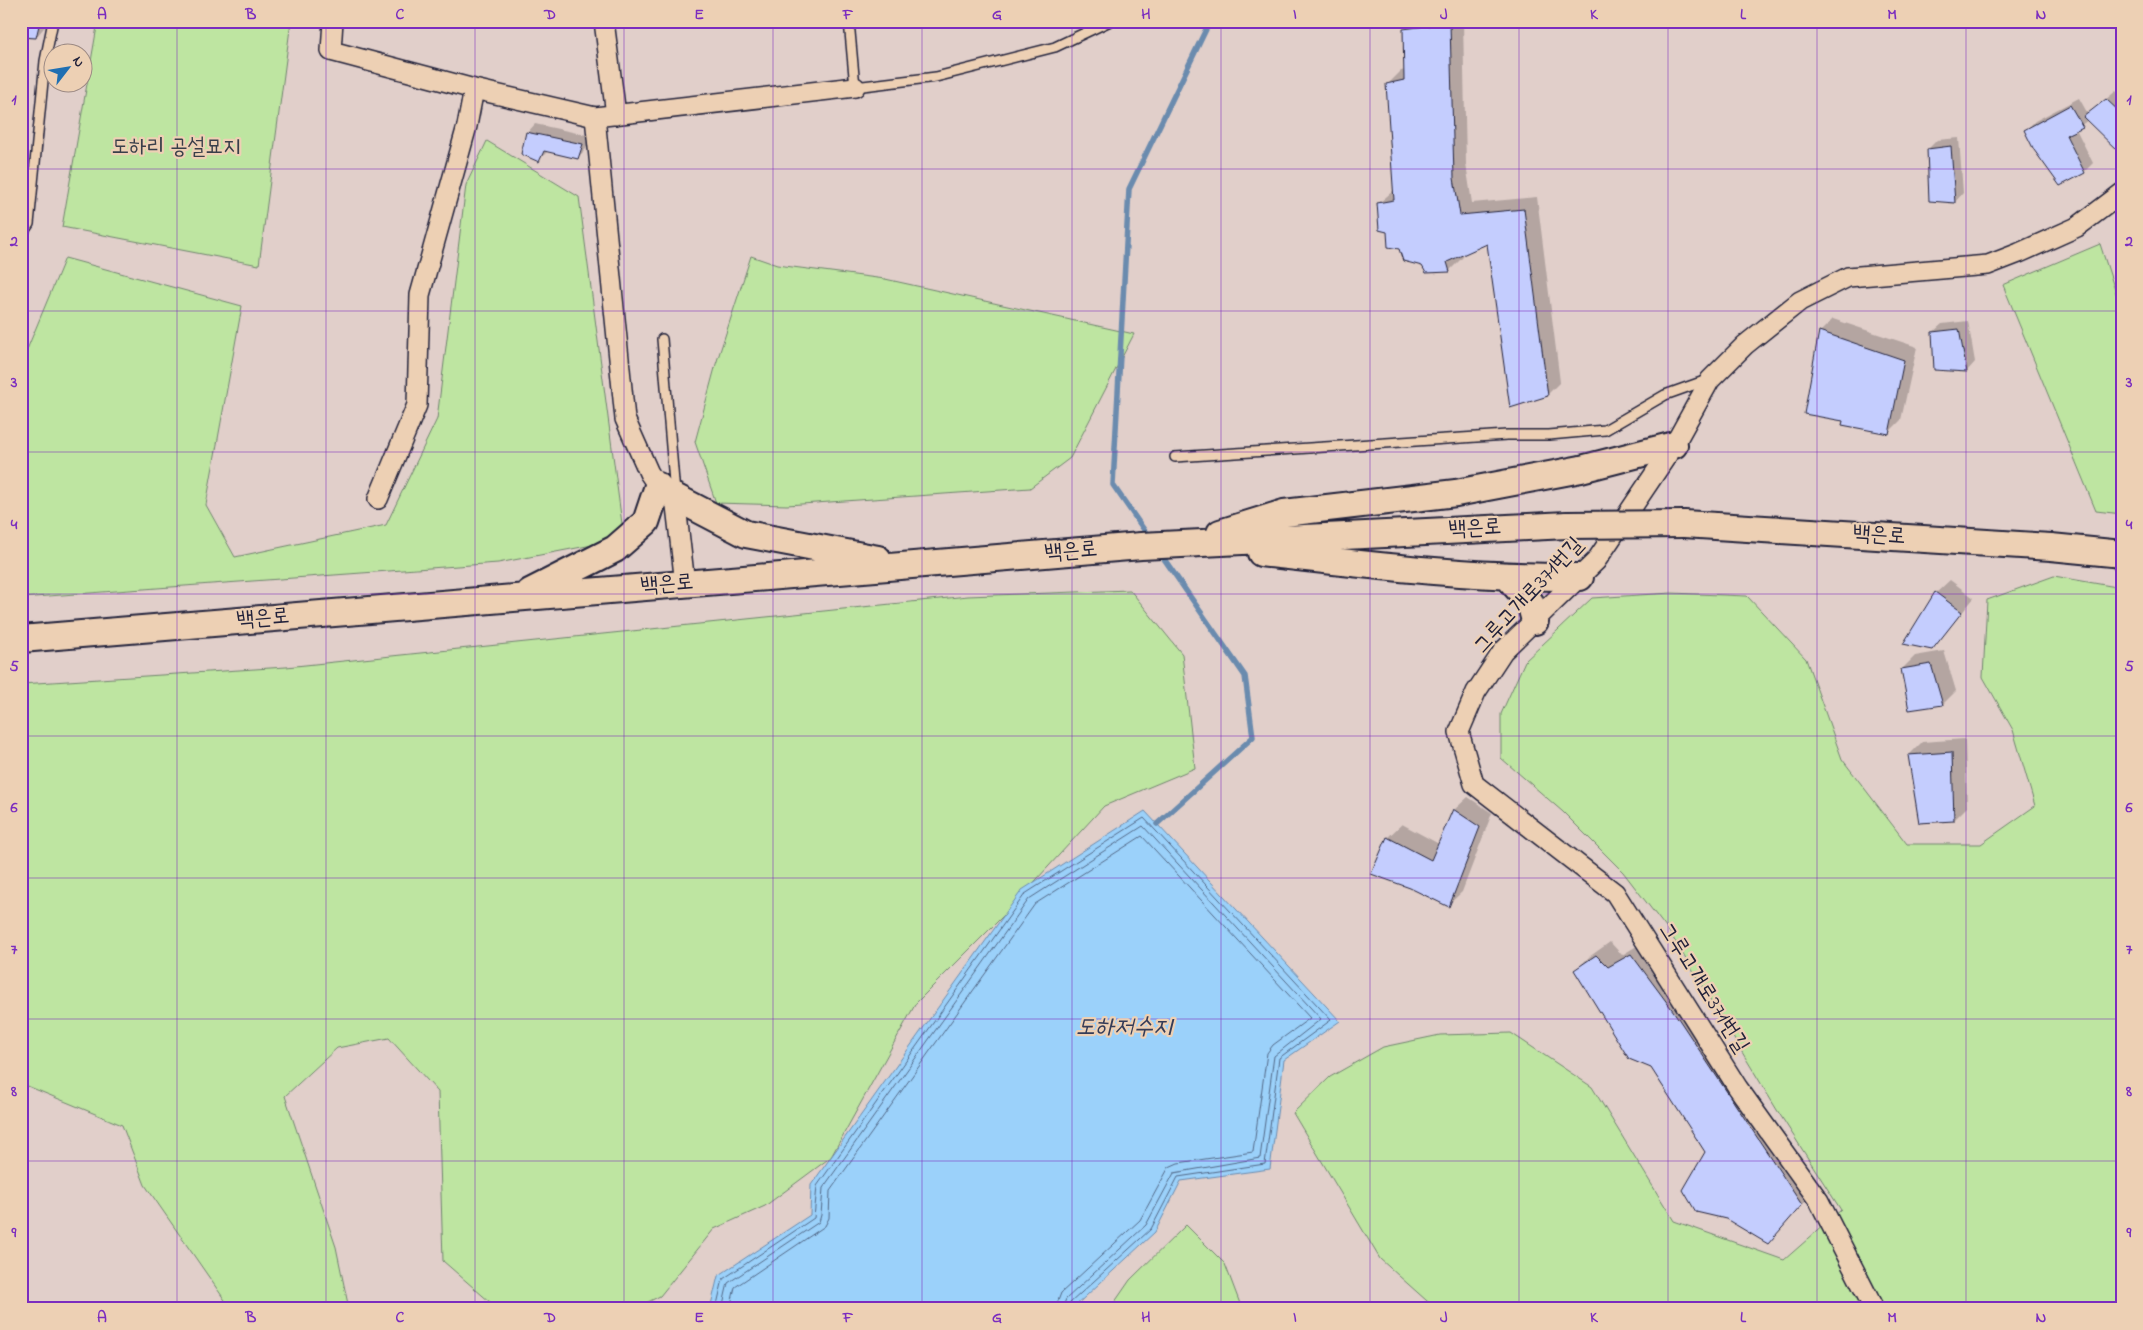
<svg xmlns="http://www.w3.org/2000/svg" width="2143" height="1330" font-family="'Indie Flower','Poor Story',sans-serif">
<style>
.green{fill:#bee5a1;stroke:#70846e}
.water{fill:#9bd1fa;stroke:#6b8bae}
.shadow{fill:#0003}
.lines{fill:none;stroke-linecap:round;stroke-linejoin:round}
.shore{stroke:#526887;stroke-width:1}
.stream{stroke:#6b8bae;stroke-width:5.5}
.building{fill:#c4cdfe;stroke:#22223b}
.service-casing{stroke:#22223b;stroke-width:12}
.minor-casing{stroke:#22223b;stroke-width:22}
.secondary-casing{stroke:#22223b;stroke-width:30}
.service{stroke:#edd0b4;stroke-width:9}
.minor{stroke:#edd0b4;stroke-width:19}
.secondary{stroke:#edd0b4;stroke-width:26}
.secondary-bridge-casing{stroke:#22223b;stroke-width:30;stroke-linecap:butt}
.secondary-bridge{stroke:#edd0b4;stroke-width:26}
.grid{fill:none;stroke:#7b2cbf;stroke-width:1;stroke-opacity:0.55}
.labels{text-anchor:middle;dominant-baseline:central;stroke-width:4.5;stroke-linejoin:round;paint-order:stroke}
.park-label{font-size:22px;fill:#393f4a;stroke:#edd0b4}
.street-label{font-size:22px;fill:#22223b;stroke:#edd0b4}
.water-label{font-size:24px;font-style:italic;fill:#343c58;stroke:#edd0b4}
.neatline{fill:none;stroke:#7b2cbf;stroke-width:2}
.grid-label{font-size:16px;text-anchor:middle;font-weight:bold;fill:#7b2cbf}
</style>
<rect width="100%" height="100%" fill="#e1cfca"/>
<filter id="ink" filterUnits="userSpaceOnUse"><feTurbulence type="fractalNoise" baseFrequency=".02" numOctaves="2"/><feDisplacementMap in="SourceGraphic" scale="10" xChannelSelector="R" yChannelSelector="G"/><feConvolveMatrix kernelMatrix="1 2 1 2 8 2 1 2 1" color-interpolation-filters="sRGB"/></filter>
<g filter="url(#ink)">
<path class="green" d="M98,21h193l-32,244 -197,-38z
M487,141l92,56 45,342 -126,24 -477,35v-234l44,-106 177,48 -36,199 29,52 151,-32 51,-106 29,-234z
M2100,244l22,68v202l-26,-3 -93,-226z
M751,256l26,9 108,14 249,55 -64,124 -40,30 -243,17 -71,-2 -21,-61 21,-78z
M2054,576l68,12v721h-686l-56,-50 -87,-146 37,-36 53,-30 57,-12 71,-2 81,54 82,134 110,39 57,-50 -64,-100 -107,-177 -47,-61 -60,-60 -62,-54v-44l24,-53 67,-63 79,-5 76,3 59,63 36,100 65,85h74l54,-38 -22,-76 -30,-53 4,-77z
M1130,590l52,64 13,114 -91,38 -100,109 -88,88 -85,154 -66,49 -51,23 -54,67 -26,13h-136l-55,-48 -5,-169 -49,-54 -52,10 -52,48 51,151 13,62h-118l-86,-124 -23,-60 -97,-40 -4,1v-402l265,-17 682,-71z
M1186,1225l39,39 17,45h-132l20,-29z"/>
<path class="water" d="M1145,811l195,210 -56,39 -14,109 -89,12 -26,51 -83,77h-362l8,-33 92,-61 1,-30 211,-295z"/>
<path class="shadow" d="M21,21h29l-14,16z
M1413,21h50l3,143 6,39 65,-6 23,185 -13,13 -59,-153 -26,12 1,3 -13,13 -23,2 -4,-7 -23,-17 -12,-17 -9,-28 15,-13 -6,-106 13,-13 4,-1 -1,-40z
M2116,91l6,6v47l-34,-24 -12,9 17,34 -9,9 -58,-42 9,-9 44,-23 9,16z
M535,124l56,12 -5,13 -9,9 -29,-7 -9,9 -12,-27z
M1959,138l4,55 -8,9 -27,-53 9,-9z
M1833,319l84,28 -16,73 -13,13 -44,-13 -24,-88z
M1968,321l7,41 -8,9 -32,-2 -2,-37 9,-8z
M1950,580l24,18 -42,51 -27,-6 31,-50z
M1944,651l12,40 -13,13 -41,-35 13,-13z
M1965,739l2,68 -13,13 -45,-65 13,-13z
M1468,797l24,16 -30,79 -14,13 -37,-18 -39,-14 16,-36 14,-13 37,20 15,-34z
M1645,941l170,250 -34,38 -75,-77 -54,-85 -76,-97 13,-13 21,-15 12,13z
M702,1307v2h-28l1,-1z"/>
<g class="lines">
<path class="shore" d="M716,1309l7,-30 91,-61 3,-32 208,-292 119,-76 187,202 -52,38 -14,106 -87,13 -27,52 -81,74 -1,6
M722,1309l6,-26 91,-61 2,-7 2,-27 206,-289 114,-73 178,193 -47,37 -14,102 -86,15 -28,52 -80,74 -4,10
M730,1309l5,-22 90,-61 4,-8 1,-27 205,-287 107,-68 168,182 -37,27 -6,8 -14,99 -75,11 -9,4 -29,53 -79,73 -6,16"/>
<path class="stream" d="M1149,537l-36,-52 16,-296 81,-168
M1157,824l96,-87 -8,-61 -85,-123"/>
</g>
<path class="building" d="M21,21h19l-4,17 -15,-1z
M1450,23l4,155 6,37 64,-6 24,187 -38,12 -23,-164 -40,18 3,10 -24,1 -4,-7 -19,-5 -4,-12 -11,-2 -1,-15 -8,-2 -2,-27 17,-3 -8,-116 18,-4 -1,-51z
M2106,99l16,15v41l-39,-38z
M2070,105l13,22 -17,8 19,38 -25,13 -26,-36 -10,-20z
M526,132l57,12 -5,15 -34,-8 -5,11 -18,-8z
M1951,146l4,57 -26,-2 -2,-52z
M1959,329l8,43 -33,-2 -2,-38z
M1819,331l85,29 -15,74 -47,-9 1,-4 -39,-7z
M1935,592l27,20 -30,38 -29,-6z
M1931,664l12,41 -34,5 -8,-41z
M1952,752l2,69 -35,2 -11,-68z
M1453,809l27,18 -31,80 -39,-19 -39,-14 16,-37 44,23z
M1631,954l43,58 128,193 -34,39 -42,-25 -30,-7 -13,-22 22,-38 -54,-84 -22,-9 -55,-89 22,-15 12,12z"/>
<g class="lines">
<defs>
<path id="service" d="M849,21l6,66 81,-10 119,-30 55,-26
M21,236l8,-12 16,-163 8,-40
M662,339l13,155
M1175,457l332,-22h42l56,-5 60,-35 42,-15"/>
<path id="minor" d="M333,21l-2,30 143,38 121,28 260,-30
M604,21l12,94
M595,117l30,302 24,54 9,13 17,11 10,87
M378,499l39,-94 3,-110 47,-169 7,-37
M1874,1309l-55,-108 -81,-113 -123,-195 -141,-109 -15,-52 17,-40 27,-41 93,-90 78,-116 36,-65 35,-35 55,-44 48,-24 140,-12 31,-12 58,-26 45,-34"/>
<path id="secondary" d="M675,497l71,37 132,25
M1684,524l367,23 71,7
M1220,533l64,-20 172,-20 125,-24 93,-24
M1261,553c106,12 212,25 319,24
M1508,577l22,25 5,19
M530,592l85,-43 31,-27 12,-36
M21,639l1120,-93 426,-21"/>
</defs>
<use href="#service" class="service-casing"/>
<use href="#minor" class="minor-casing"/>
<use href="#secondary" class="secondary-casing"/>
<use href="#service" class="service"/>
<use href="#minor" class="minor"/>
<use href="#secondary" class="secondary"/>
<defs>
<path id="secondary-bridge" d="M1567,525l117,-1"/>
</defs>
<use href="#secondary-bridge" class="secondary-bridge-casing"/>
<use href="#secondary-bridge" class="secondary-bridge"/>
</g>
</g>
<path class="grid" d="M177,21v1288M326,21v1288M475,21v1288M624,21v1288M773,21v1288M922,21v1288M1072,21v1288M1221,21v1288M1370,21v1288M1519,21v1288M1668,21v1288M1817,21v1288M1966,21v1288M21,169h2101M21,311h2101M21,452h2101M21,594h2101M21,736h2101M21,878h2101M21,1019h2101M21,1161h2101"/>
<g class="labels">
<g class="park-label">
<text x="176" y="148">도하리 공설묘지</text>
</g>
<g class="street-label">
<text transform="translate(1475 529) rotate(-3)">백은로</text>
<text transform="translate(1879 536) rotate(4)">백은로</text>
<text transform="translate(1071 552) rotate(-5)">백은로</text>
<text transform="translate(667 585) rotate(-5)">백은로</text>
<text transform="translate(1529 596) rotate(-47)">그루고개로371번길</text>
<text transform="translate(263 619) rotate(-5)">백은로</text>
<text transform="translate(1703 988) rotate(58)">그루고개로371번길</text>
</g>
<g class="water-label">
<text x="1124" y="1028">도하저수지</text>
</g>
</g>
<rect width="2143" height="1330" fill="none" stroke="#edd0b4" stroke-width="55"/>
<g transform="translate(68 68) rotate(59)"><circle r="24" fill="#edd0b4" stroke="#9c8a84"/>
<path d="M0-4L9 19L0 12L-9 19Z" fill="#1f6fb2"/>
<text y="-8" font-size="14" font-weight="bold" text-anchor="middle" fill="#22223b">N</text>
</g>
<rect x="28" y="28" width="2088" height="1274" class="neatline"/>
<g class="grid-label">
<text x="102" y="19">A</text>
<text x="251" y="19">B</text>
<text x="400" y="19">C</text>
<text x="550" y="19">D</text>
<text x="699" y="19">E</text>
<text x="848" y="19">F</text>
<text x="997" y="19">G</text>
<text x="1146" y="19">H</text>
<text x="1295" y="19">I</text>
<text x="1444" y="19">J</text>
<text x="1594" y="19">K</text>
<text x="1743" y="19">L</text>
<text x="1892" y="19">M</text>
<text x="2041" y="19">N</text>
<text x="14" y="104">1</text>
<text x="2129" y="104">1</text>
<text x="14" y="246">2</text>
<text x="2129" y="246">2</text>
<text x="14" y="387">3</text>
<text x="2129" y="387">3</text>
<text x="14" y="529">4</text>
<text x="2129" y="529">4</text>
<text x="14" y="671">5</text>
<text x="2129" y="671">5</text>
<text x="14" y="812">6</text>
<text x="2129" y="812">6</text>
<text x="14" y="954">7</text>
<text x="2129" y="954">7</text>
<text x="14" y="1096">8</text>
<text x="2129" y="1096">8</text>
<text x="14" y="1237">9</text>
<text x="2129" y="1237">9</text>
<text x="102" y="1322">A</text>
<text x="251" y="1322">B</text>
<text x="400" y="1322">C</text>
<text x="550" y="1322">D</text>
<text x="699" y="1322">E</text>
<text x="848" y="1322">F</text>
<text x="997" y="1322">G</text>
<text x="1146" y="1322">H</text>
<text x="1295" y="1322">I</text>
<text x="1444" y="1322">J</text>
<text x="1594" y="1322">K</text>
<text x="1743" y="1322">L</text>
<text x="1892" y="1322">M</text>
<text x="2041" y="1322">N</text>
</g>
</svg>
